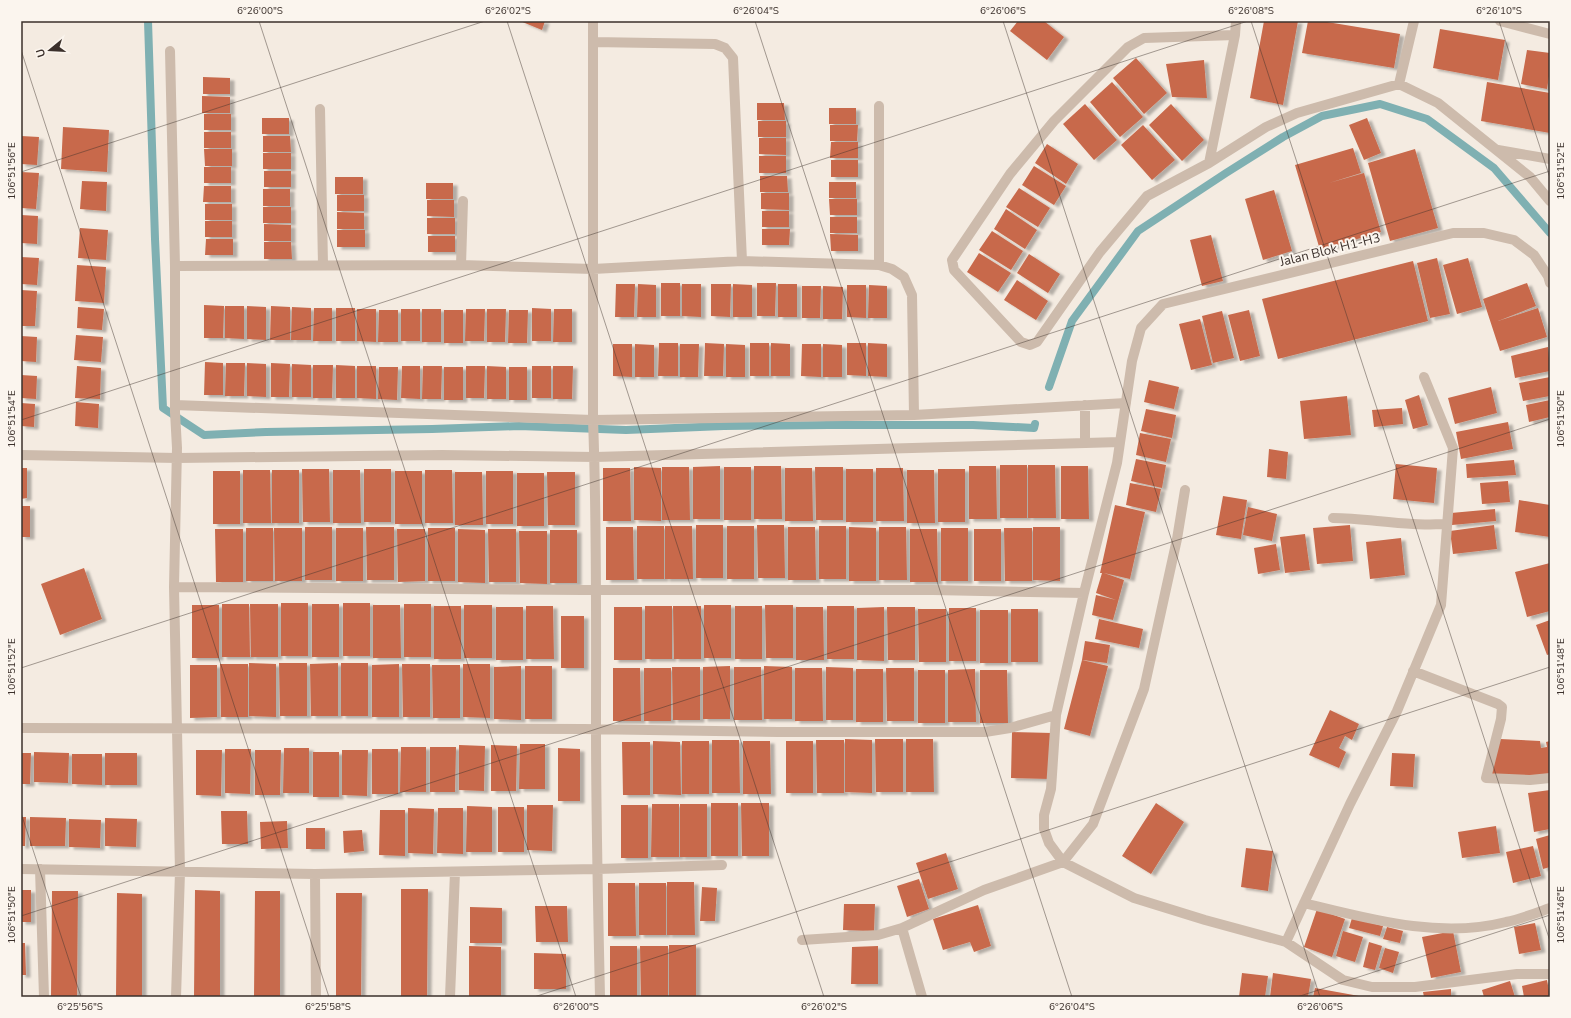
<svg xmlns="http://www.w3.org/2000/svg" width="1571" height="1018" font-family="'Nunito Sans',sans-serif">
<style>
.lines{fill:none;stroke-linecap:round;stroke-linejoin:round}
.stream{stroke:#7fb0b2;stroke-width:8}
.building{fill:#c8694b;filter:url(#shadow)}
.street{stroke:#cdbbac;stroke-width:10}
.ticks{fill:none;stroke:#3b302b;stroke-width:1;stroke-opacity:0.45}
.labels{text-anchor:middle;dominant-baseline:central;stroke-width:4;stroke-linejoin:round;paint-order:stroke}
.street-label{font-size:13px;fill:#3b302b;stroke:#fbf5ee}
.neatline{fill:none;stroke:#3b302b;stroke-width:1.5}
.ticks-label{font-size:10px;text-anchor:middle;fill:#3b302b}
</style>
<defs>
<filter id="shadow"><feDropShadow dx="4.5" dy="2.5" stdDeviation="1" flood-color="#0004"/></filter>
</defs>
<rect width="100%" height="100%" fill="#f4ebe1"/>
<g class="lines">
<path class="stream" d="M148,21l7,218 8,169 41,27 62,-3 166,-3 87,-3 107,4 98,-4 104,-1h145l61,3 1,-4
M1049,387l23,-66 66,-90 88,-58 57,-36 39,-21 58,-12 47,15 67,49 56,65"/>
</g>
<path class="building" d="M520,21h25l-3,9z
M1018,21h26l20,16 -17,23 -37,-29z
M1264,21h34l-15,84 -33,-7z
M1308,21h13l79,13 -6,34 -92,-15z
M1440,29l65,11 -7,40 -65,-12z
M1527,50l23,3v17l-3,19 -26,-5z
M1136,58l31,35 -23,21 -31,-36z
M1204,60l3,38 -35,-1 -6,-33z
M203,77l27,1v16h-27z
M1112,82l31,35 -23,20 -30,-35z
M1487,82l63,11v40l-69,-12z
M202,96l28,1v16h-28z
M757,103h27l1,17h-28z
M1085,104l32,36 -23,20 -31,-36z
M1171,104l33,36 -22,21 -33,-36z
M829,108h27v16h-27z
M204,114h27v16h-27z
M262,118h27v16h-27z
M1367,118l14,35 -17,7 -15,-35z
M758,121h28v16h-28z
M830,125h28l-1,16h-27z
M1143,125l32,35 -23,20 -31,-35z
M63,127l46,3 -2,42 -46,-3z
M204,132h27v16h-27z
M21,136l18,1 -2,28 -16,-1z
M263,136h27l1,16h-28z
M759,138h27v17l-27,-1z
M831,142h27v16h-28z
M1047,144l31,20 -12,20 -31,-21z
M1353,148l8,25 -32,10 35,-10 17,59 -61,18 -25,-85z
M204,149h28v17h-27z
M1415,149l23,79 -48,13 -22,-78z
M263,153h28v16h-28z
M759,156h27v17h-27z
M831,160h27v17h-27z
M1034,166l32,20 -12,19 -32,-20z
M204,167h27v16h-27z
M264,171h27v16h-27z
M21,172l18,1 -3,36 -15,-1z
M760,176h27l1,16h-28z
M335,177h28v17h-28z
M82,181l25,1 -1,29 -26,-2z
M829,182h27v16h-27z
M426,183h27v16h-27z
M204,186h27v16h-28z
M1019,188l31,20 -12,19 -32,-20z
M263,189h27v17h-27z
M1274,190l18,61 -29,9 -18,-61z
M761,193h28v17l-28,-1z
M337,195h27v16h-27z
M829,199h28v16h-27z
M427,200h27v17l-27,-1z
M205,204h27v16h-27z
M263,207h28v16h-28z
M1006,209l31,21 -12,19 -31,-20z
M762,211h27v16h-27z
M337,212l27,1v16h-27z
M21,215l17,1 -1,28 -16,-1z
M830,217h27v16h-27z
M427,218h28v16h-28z
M205,221h27v16h-27z
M264,224l27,1v16h-27z
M80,228l28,2 -2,30 -28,-2z
M762,229h28l-1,16h-27z
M337,230h28v17h-28z
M992,231l31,20 -12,19 -32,-20z
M830,234l28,1v16h-27z
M1211,235l12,46 -21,5 -12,-46z
M428,236h27v16h-27z
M206,239h27v16h-28z
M264,242h27l1,17h-28z
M979,253l32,20 -13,19 -31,-20z
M1029,254l31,20 -12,19 -31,-20z
M21,257l18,1 -2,27 -16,-1z
M1437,258l13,56 -20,4 -13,-55z
M1468,258l14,49 -25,7 -14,-49z
M1413,261l15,60 -150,38 -16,-60z
M77,265l29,2 -2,36 -29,-2z
M1017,280l31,21 -12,19 -32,-20z
M661,283h19v33h-19z
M757,283h19l-1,33h-18z
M1527,283l9,23 -38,15 40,-13 9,29 -47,14 -17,-52z
M616,284h19l-1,33h-19z
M638,284l18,1v32h-19z
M682,284h19v33l-19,-1z
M711,284h20l-1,33 -19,-1z
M733,284l19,1v32h-19z
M778,284h19v33h-19z
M847,285h19v33l-19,-1z
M869,285l18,1v32h-19z
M802,286h19l-1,32h-18z
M823,286l20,1 -1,32h-19z
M21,290l16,1 -2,35h-14z
M204,305l20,1 -1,32h-19z
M225,306h19v33l-19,-1z
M247,306l19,1v33l-19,-1z
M271,306l19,1v33h-20z
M78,307l26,2 -2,21 -25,-2z
M292,307l19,1v32h-20z
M314,308h18v33h-19z
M336,308h19v33h-19z
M532,308l19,1v32h-19z
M357,309h19v33l-19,-1z
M401,309h19v32h-19z
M422,309h19v33h-19z
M466,309h19l-1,32h-19z
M487,309h19l-1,33h-18z
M554,309h18v33h-19z
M379,310h19v32h-20z
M444,310h19v33h-19z
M509,310h19l-1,33h-19z
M1249,310l11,46 -20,5 -12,-46z
M1222,311l12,47 -21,5 -11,-47z
M1200,319l12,46 -21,5 -12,-46z
M76,335l27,2 -2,25 -27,-2z
M21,336l16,1 -1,25 -15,-1z
M659,343h19v33h-20z
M705,343l19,1 -1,32h-19z
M750,343h19v33h-19z
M771,343l19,1v32h-19z
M847,343h19v33l-19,-1z
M868,343l19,1v33l-19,-1z
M613,344h19v33l-19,-1z
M635,344l19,1v32h-19z
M680,344h19l-1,33h-18z
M726,344l19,1v32h-19z
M802,344h19v33l-20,-1z
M823,344l19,1v32h-19z
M1548,347l2,24 -35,7 -4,-22z
M205,362l18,1v32h-19z
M226,363h19l-1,33h-19z
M247,363l19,1v33l-19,-1z
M271,363l19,1 -1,33h-18z
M292,364l19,1v32h-19z
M313,365h20l-1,33h-19z
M336,365l19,1v32h-19z
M77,366l24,2 -1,31 -25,-1z
M357,366h19v33l-19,-1z
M402,366h18v33l-19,-1z
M423,366h19l-1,33h-19z
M466,366h19l-1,32h-18z
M487,366l19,1v32h-19z
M532,366h19v32h-19z
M553,366h20l-1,33h-19z
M379,367h19l-1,33 -19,-1z
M444,367h19v33h-19z
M509,367h18v33h-18z
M21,375l16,1 -1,23 -15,-1z
M1550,377v19l-27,5 -4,-18z
M1149,380l30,7 -5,22 -30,-7z
M1491,387l6,26 -42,11 -7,-26z
M1419,395l9,30 -15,4 -8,-29z
M1347,396l4,39 -47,4 -4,-38z
M1550,400v17l-21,5 -3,-17z
M76,402l23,2 -1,24 -23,-2z
M21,403l14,1 -1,23 -13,-1z
M1402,408l1,16 -29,3 -2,-17z
M1146,409l30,6 -4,23 -31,-7z
M1508,422l5,27 -52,10 -5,-27z
M1140,433l31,6 -5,23 -30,-7z
M1269,449l19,3 -2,27 -19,-2z
M1136,459l30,6 -4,23 -31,-7z
M1514,460l2,15 -49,3 -1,-14z
M1396,464l41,4 -3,35 -41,-4z
M1000,465h27v53h-27z
M1028,465h27l1,53h-28z
M720,466v53h-27v-52z
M754,466h27l1,53h-28z
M969,466h27l1,53h-28z
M1061,466h27l1,53h-28z
M634,467l27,1v53l-27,-1z
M662,467h27l1,53h-28z
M724,467h27v53h-27z
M815,467h28v53h-27z
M21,468h6v30l-6,1z
M603,468h27l1,53h-28z
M785,468h27l1,53h-28z
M876,468h27l1,53h-28z
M302,469h27l1,53h-27z
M364,469h27v53h-27z
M846,469h27v53h-27z
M938,469h27v53h-27z
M243,470h27l1,53h-28z
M272,470h27v53h-27z
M333,470h27l1,53h-28z
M425,470h27l1,53h-28z
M907,470h27l1,53h-28z
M213,471h27v53h-27z
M395,471h27v53h-27z
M486,471h27v53h-27z
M455,472h27l1,53h-28z
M547,472h28v53h-27z
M517,473h27v53h-27z
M1508,481l2,21 -28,2 -2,-21z
M1130,483l31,6 -5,23 -30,-7z
M1223,496l24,4 -6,39 -25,-4z
M1519,500l31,5v32l-35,-5z
M1115,505l30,7 -15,67 -26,-6 20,7 -11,40 -21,-5 4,-20 20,5 -20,-7 6,-20h-2z
M21,506h9v31h-9z
M1248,507l29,7 -5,27 -29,-6z
M1495,509l1,12 -44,4 -1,-12z
M696,525h27v53h-27z
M757,525h27l1,53h-27z
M1350,525l3,36 -36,3 -4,-36z
M1494,525l3,24 -44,5 -3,-23z
M637,526h27v53h-27z
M665,526h27l1,53h-28z
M727,526h27v53h-27z
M819,526h27v53h-27z
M305,527h27v53h-27z
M366,527h28v53h-27z
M606,527h27l1,53h-28z
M788,527h27l1,53h-28z
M849,527l27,1v53h-27z
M879,527h27l1,53h-28z
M1033,527h27v54l-27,-1z
M246,528h27v53h-27z
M274,528h28v53h-27z
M336,528h27v53h-27z
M428,528h27v53h-27z
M941,528h27v53h-27z
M1004,528h28v53h-27z
M215,529h28v53h-27z
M397,529h28v52l-27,1z
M458,529l27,1v53l-27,-1z
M488,529h28v53h-27z
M910,529h27l1,53h-28z
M974,529h27v52h-27z
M550,530h27v53h-27z
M519,531h28v53l-27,-1z
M1305,534l5,36 -25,3 -5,-36z
M1401,538l4,37 -35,4 -4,-37z
M1276,544l4,26 -22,4 -4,-26z
M1550,563v48l-23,6 -12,-45z
M84,568l18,51 -42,16 -19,-51z
M281,603h27v53h-27z
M343,603h27v53h-27z
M222,604h27l1,53h-28z
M250,604h28v53h-27z
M312,604h27v53h-27z
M404,604h27v53h-27z
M192,605h27v53h-27z
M373,605h27l1,53h-28z
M464,605h28v53h-28z
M704,605h27v53h-27z
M765,605h28v53h-27z
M434,606h27v53h-27z
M526,606h27l1,53h-28z
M645,606h27v53h-27z
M673,606h28v53h-27z
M735,606h27v53h-27z
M827,606h27v53h-27z
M496,607h27v53h-27z
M614,607h28v53h-28z
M796,607h27l1,53h-28z
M884,607v54l-27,-1v-52z
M887,607h28v53h-27z
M949,608h27v53h-27z
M918,609h28v53h-27z
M1011,609h27v53h-27z
M980,610h28v53h-28z
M561,616h23v52h-23z
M1099,619l44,10 -4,19 -44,-9z
M1550,620v34l-3,1 -11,-30z
M1085,641l25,4 -3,18 -25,-3z
M1082,660l26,6 -18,70 -26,-7z
M249,663l27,1v53l-27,-1z
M279,663h28v53h-27z
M338,663v53h-27l-1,-52z
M341,663h27v53h-27z
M220,664h28v53h-27z
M399,664v53h-27v-52z
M402,664h28v53h-27z
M463,664h27v54l-27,-1z
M190,665h27v52l-27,1z
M432,665h28v53h-27z
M521,666v54l-27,-1v-52z
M525,666h27v53h-27z
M730,666v53h-27v-52z
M764,666l28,1v52h-28z
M672,667h28v53h-27z
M734,667h27l1,53h-28z
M826,667l27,1v52h-27z
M613,668h27l1,53h-28z
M644,668h27v53h-27z
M795,668h27l1,53h-28z
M886,668h28v53h-27z
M856,669h27v53h-27z
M975,669l1,53h-28v-52z
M918,670h27v53h-27z
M980,670h27l1,53h-28z
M1330,710l29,14 -7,16 -7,-4 -6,12 7,4 -7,16 -30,-13z
M1012,732l40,1 -2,46 -39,-1z
M845,739l27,1v53l-27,-1z
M875,739h28v53h-27z
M906,739h27l1,53h-28z
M1500,739l40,2 1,7 6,-1 -1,-5 4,-1v33l-29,4 -31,-3z
M712,740h27l1,53h-28z
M816,740h28v53h-27z
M653,741l27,1 1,53 -28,-1z
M682,741h27v53h-27z
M743,741h27l1,53h-28z
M786,741h27v52h-27z
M622,742h28v53h-27z
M520,744h25v45h-26z
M459,745l26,1 -1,45 -25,-1z
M491,745l26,1 -1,45h-25z
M401,747h25v45h-26z
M430,747h26l-1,45h-25z
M284,748h25v45h-26z
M558,748l22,1v52h-22z
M225,749h26l-1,45 -25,-1z
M372,749h26v45h-26z
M196,750h26l-1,46 -25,-1z
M255,750h26l-1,45h-25z
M342,750h26l-1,46 -25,-1z
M34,752l35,1 -1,30 -34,-1z
M313,752h26v45h-26z
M21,753h10l-1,31h-9z
M105,753h32v32h-32z
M1392,753l23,1 -2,33 -23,-1z
M72,754h30v31l-30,-1z
M1550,790v39l-16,3 -6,-39z
M711,803h27v53h-27z
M741,803h28v53h-27z
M1156,803l28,19 -33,52 -29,-18z
M652,804h27v53h-28z
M680,804h27v53h-27z
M527,805h26l-1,46 -25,-1z
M621,805h27v53h-27z
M467,806l25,1v45h-26z
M498,807h26v45h-26z
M408,808l26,1 -1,45 -25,-1z
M438,808h25v46l-26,-1z
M380,810h25v46l-26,-1z
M221,811h26l1,33h-26z
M21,817h5l-1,29h-4z
M30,817l36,1 -1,28h-35z
M105,818l32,1 -1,28 -31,-1z
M69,819l32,1 -1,28 -31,-1z
M287,821l1,27 -27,1 -1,-27z
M1496,826l4,27 -38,5 -4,-26z
M306,828h19v21h-19z
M362,830l2,21 -20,2 -1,-22z
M1550,835v32l-7,2 -7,-30z
M1533,846l8,30 -28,7 -7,-31z
M1246,848l27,3 -5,40 -27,-4z
M946,853l12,36 -30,10 -12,-36z
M919,879l10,30 -22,8 -10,-31z
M667,882h27l1,53h-28z
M608,883h27l1,53h-28z
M639,883h27v52h-27z
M702,887l15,1 -2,33h-15z
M401,889h27l-1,108h-26z
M21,890h10v32h-10z
M195,890l25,1v106h-26z
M52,891h26l-1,106h-26z
M255,891h25v106h-26z
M117,893l25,1v103h-26z
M336,893h26l-1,104h-25z
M844,904h31l-1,27 -31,-1z
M978,905l13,41 -17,6 -4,-10 -27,8 -10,-31z
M535,906h32l1,36h-32z
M470,907l32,1v35h-32z
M1317,909l28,10 -13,38 -28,-10z
M1352,918l31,8 -3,10 -31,-8z
M1535,923l6,27 -22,4 -5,-27z
M1387,927l16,4 -3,12 -17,-4z
M1343,931l20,6 -8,25 -19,-6z
M1453,931l8,41 -30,6 -9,-41z
M1369,942l13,4 -7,24 -12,-3z
M21,943h4l1,32h-5z
M669,945h27v52h-27z
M469,946l32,1v50h-32z
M610,946h27v51h-27z
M640,946h28v51h-27z
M878,946v38h-27l1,-37z
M1385,948l14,4 -6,21 -14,-5z
M534,953l32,1v35h-32z
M1242,973l26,3 -3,21h-26z
M1273,973l38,6 -3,18h-38z
M1547,980l3,17h-26l-2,-11z
M1510,981l5,16h-31l-2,-7z
M1315,988l44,8v1h-46z
M1451,989v8h-27l-1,-5z"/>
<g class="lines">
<path class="street" d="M593,21v399c4,102 3,205 3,308 0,90 2,179 4,269
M1500,21l50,13
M1235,35l-91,3 -16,9 -74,74 -44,53 -58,86 2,10 67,72 9,3 7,-3 63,-90 47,-56 62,-33 57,-36 31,-14 102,-29 39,19 92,74 20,24
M593,42l122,2 10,4 8,10 9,203
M170,51l5,215v146l2,36 -3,139 6,285 -4,125
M1399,84l15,-63
M320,109l3,156
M1498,150l52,9
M1209,163l26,-128 1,-14
M461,265l2,-64
M879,265v-159
M175,266l286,-1 132,4 149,-8 137,4 13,4 12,8 8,18 2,120
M175,405l418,15 321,-5 212,-12
M1085,405v38
M21,455l156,3 265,-3 153,2 525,-15
M1333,518c27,0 53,5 80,6 11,1 23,0 34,0
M174,587l409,3h350l151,3
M1413,671l85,33 4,3 -1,12 -15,59 44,2 20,-2
M1056,715l-5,74 -7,26v14l5,14 14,19 71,36 71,22 81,22 57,38 29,7h43l102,-13h33
M21,728l563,1 194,3h207l25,-4 46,-13 28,-122 33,-130 15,-102 9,-33 22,-24 290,-71h31l30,7 20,15 14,21 2,7
M21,869l294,5 283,-5 124,-4
M40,869l4,128
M315,874l1,123
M1304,903c66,16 135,36 202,19 15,-3 30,-9 44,-14
M902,928l20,69
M802,940l76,-5 24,-7 82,-38 79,-28 30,-38 51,-135 33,-150 8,-49
M1286,942l64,-138 47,-93 44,-106 12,-157 -29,-71
M450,997l5,-125"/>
</g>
<path class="ticks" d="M259,21l317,976M507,21l317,976M755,21l317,976M1003,21l317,976M1251,21l299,920M1499,21l51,157M21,50l308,947M21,172l464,-151M21,420l1227,-399M21,668l1529,-497M21,813l60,184M21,916l1529,-497M534,997l1016,-330M1297,997l253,-82"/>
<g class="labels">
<g class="street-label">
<text transform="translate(1330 250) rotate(-14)">Jalan Blok H1-H3</text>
</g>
</g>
<rect width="1571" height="1018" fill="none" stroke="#fbf5ee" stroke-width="44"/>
<g transform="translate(50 50) rotate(252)" stroke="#fbf5ee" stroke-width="3" paint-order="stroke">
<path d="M0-3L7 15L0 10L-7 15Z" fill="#3b302b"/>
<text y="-6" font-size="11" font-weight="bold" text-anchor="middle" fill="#3b302b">U</text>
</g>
<rect x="22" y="22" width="1527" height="974" class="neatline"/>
<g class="ticks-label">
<text x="260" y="14">6°26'00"S</text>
<text x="508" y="14">6°26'02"S</text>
<text x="756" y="14">6°26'04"S</text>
<text x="1003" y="14">6°26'06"S</text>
<text x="1251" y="14">6°26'08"S</text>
<text x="1499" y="14">6°26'10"S</text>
<text transform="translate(1560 171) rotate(-90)" y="4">106°51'52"E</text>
<text transform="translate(11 171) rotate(-90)" y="4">106°51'56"E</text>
<text transform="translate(1560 419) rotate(-90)" y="4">106°51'50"E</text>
<text transform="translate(11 419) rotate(-90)" y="4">106°51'54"E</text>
<text transform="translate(1560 667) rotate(-90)" y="4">106°51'48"E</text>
<text transform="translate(11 667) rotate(-90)" y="4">106°51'52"E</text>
<text transform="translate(1560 915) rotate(-90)" y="4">106°51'46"E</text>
<text transform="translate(11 915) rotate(-90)" y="4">106°51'50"E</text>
<text x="80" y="1010">6°25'56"S</text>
<text x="328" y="1010">6°25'58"S</text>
<text x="576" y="1010">6°26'00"S</text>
<text x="824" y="1010">6°26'02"S</text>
<text x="1072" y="1010">6°26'04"S</text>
<text x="1320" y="1010">6°26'06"S</text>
</g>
</svg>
